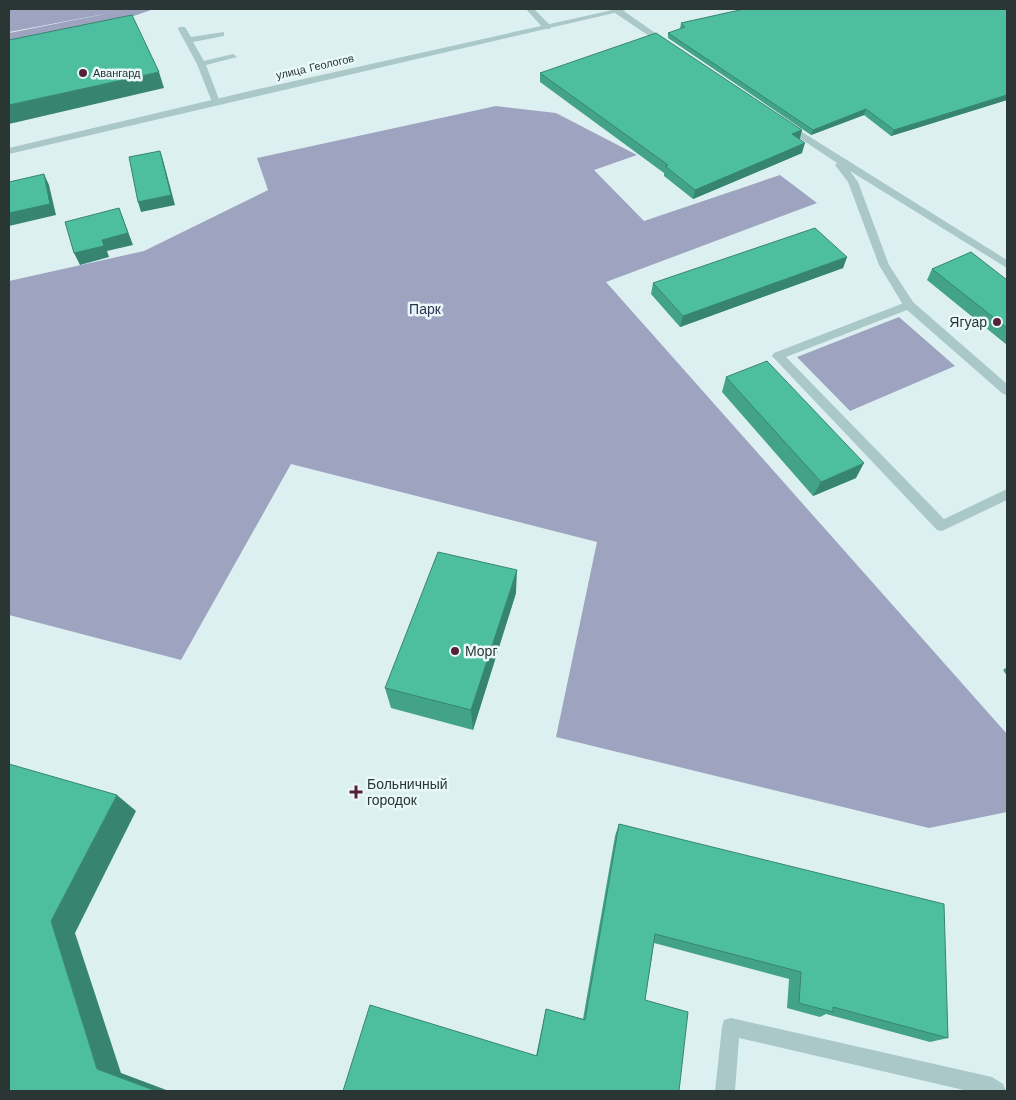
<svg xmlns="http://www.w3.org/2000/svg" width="1016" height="1100" font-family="'Work Sans',sans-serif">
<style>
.green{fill:#9ea3bf}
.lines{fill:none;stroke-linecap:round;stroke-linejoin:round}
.service{fill:#aac8c7;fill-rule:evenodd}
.minor{fill:#aac8c7;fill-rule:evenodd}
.tertiary{fill:#aac8c7;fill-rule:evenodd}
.wall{fill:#43a38a}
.shaded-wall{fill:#378571}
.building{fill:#4ebea1;stroke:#378571}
.poi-dot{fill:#552138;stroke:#e9f8f9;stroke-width:2}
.labels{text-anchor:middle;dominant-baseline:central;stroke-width:5;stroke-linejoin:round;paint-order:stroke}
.far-street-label{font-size:11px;fill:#293633;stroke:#e9f8f9}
.far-poi-label{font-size:11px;fill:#293633;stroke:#e9f8f9;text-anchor:start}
.park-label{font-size:14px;fill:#2e3353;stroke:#e9f8f9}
.poi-label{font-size:14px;fill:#293633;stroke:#e9f8f9;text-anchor:start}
</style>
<rect width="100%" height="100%" fill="#ddf0f1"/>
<path class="green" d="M9,9h145l-29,10 -116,23v-9l111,-22 -111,21z
M496,106l60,7 81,42 -43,15 50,51 136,-46 37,28 -211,79 401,452v78l-78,16 -373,-91 41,-195 -306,-78 -110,196 -172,-45v-334l135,-30 124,-61 -11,-32z
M899,317l56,49 -105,45 -53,-54z"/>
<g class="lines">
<path class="service" d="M526,9h8l16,16v4h-6z
M179,27h6l6,10 33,-5v4l-31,6 11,19 29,-7 4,3 -31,8 14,37 -1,2h-6l-1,-2 -15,-38 -19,-35z
M909,301l4,1 94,82v11l-4,-1 -96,-84 -121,47 158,162 63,-30v11l-65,31 -5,-1 -165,-174 2,-3z
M731,1018l261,59 11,7 3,7h-38l-229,-53 -4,53h-20l7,-64 2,-7z"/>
<path class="minor" d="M615,9h6l50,35 -7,2 -49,-33z
M786,122l221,138v8l-157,-97 8,11 31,83 26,40 -6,4 -4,-1 -26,-43 -31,-83 -13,-17 2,-2 -54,-36 -2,-2z"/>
<path class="tertiary" d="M617,9h14l-622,145v-6l245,-58z"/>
</g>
<path class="wall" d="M1007,9v91l-116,36 -27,-21 -53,20 -143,-97v-5l12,-4 1,-6z
M540,73l262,57 -2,9 2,14 -109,46 -29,-23v-3l-124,-91z
M847,257l-4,11 -163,59 -29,-33 2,-11z
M932,269l75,11v65l-80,-65z
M726,377l130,101 -43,18 -91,-104z
M516,593l-43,137 -82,-22 -6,-20z
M1007,667v9l-4,-6z
M619,824l329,214 -18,4 -104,-28 -6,3 -33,-9 2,-29 -135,-36 -9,57 -109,56 10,-47 37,10 32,-183z"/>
<path class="shaded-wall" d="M159,72l5,16 -155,36v-19z
M1007,95v5l-116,36 3,-6z
M866,109l-2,6 -53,20 2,-5z
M802,130l-3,10 -7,-6z
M805,143l-3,10 -109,46 2,-9z
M160,151l3,9 12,45 -34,7 -3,-10z
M44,174l5,11 7,30 -47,11v-13z
M119,208l14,37 -26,6 2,6 -29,8 -6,-12 28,-13z
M847,257l-4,11 -163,59 3,-11z
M864,463l-8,15 -43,18 8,-14z
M517,570l-1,23 -43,137 -2,-20z
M117,795l19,16 -61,122 46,140 48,18h-13l-59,-22 -46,-148z"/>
<path class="building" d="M744,9h263v86l-113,35 -28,-21 -53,21 -145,-97 17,-6 -4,-4z
M132,15l27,57 -150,33v-65z
M656,33l146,97 -10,4 13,9 -110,47 -30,-24 3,-1 -128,-92z
M160,151l11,44 -33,7 -9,-45z
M44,174l6,30 -41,9v-31z
M119,208l9,25 -26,7 2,6 -30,7 -9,-31z
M815,228l32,29 -164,59 -30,-33z
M971,252l36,28v2h-1l1,1v45l-75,-59z
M767,361l97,102 -43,19 -95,-105z
M438,552l79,18 -46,140 -86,-22z
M9,764l108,31 -66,126 46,148 59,22h-147z
M619,824l325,80 4,134 -115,-31v5l-34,-9 2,-31 -146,-38 -10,66 43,12 -9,79h-336l27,-86 167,51 9,-47 39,11z"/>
<g class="poi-dot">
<circle cx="83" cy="73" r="5"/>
<circle cx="997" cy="322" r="5"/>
<circle cx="455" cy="651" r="5"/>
<path d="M353.5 784.5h5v5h5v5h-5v5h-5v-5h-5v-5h5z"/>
</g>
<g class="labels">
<g class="far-street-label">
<text transform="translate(315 67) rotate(-13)">улица Геологов</text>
</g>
<g class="far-poi-label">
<text x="93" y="73">Авангард</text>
</g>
<g class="park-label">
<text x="425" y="309">Парк</text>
</g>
<g class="poi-label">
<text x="987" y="322" text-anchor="end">Ягуар</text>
<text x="465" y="651">Морг</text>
<text x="367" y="784">Больничный<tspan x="367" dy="16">городок</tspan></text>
</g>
</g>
<rect width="1016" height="1100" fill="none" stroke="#293633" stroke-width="20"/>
</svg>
